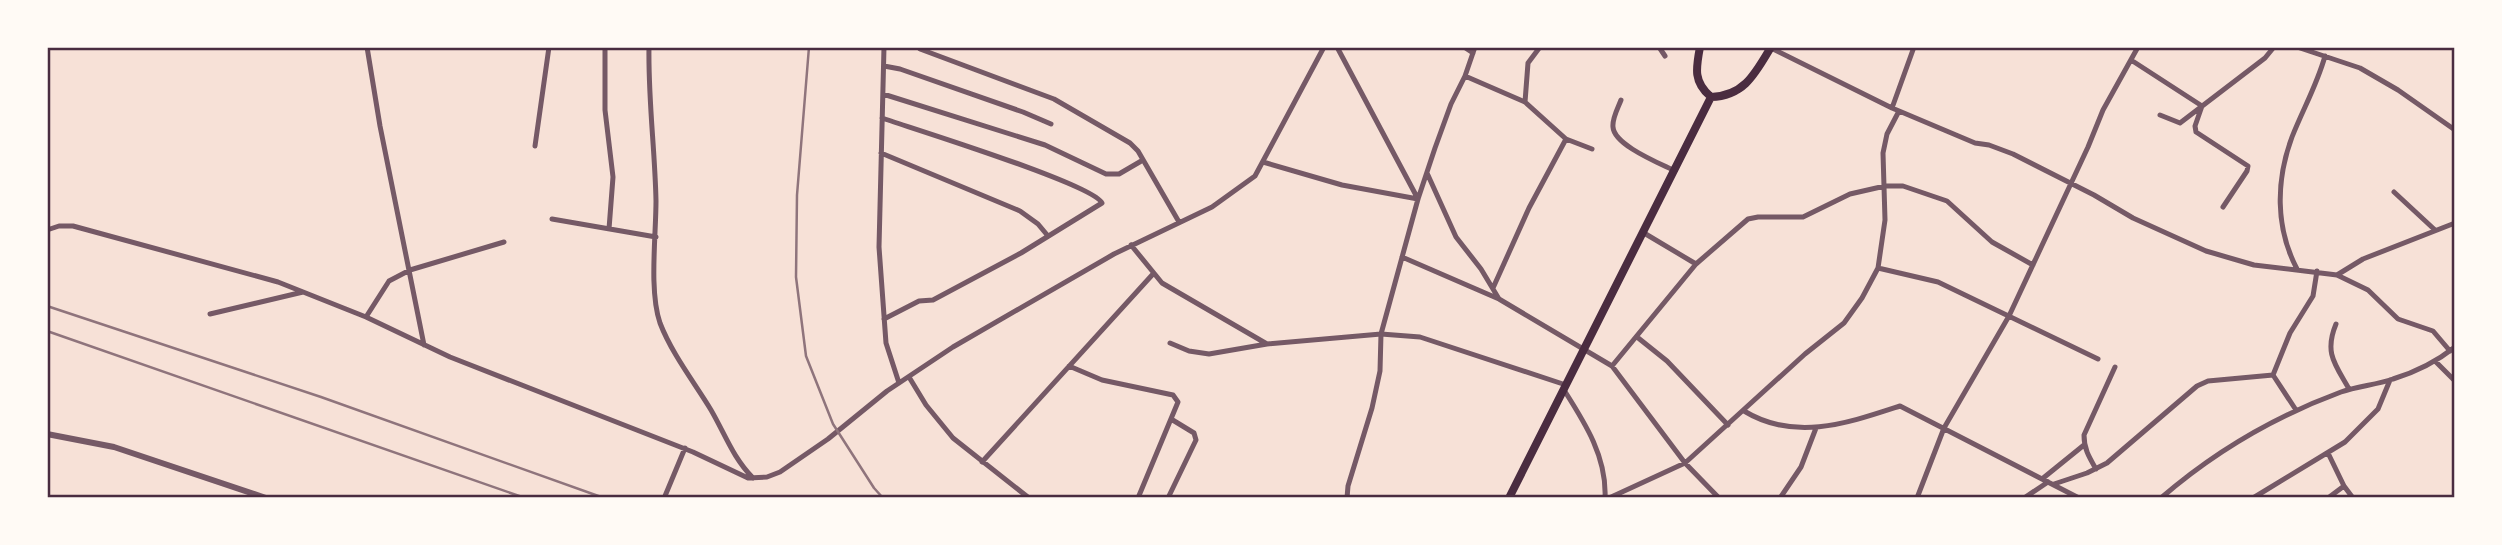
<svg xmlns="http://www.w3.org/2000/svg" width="2502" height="545" font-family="Literata,serif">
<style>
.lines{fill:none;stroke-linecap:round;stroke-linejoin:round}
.minor{stroke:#755966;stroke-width:5}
.tertiary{stroke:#755966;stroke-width:6}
.trunk{stroke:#4a2c40;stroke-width:8}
.rail{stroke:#8f747c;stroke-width:2.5}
.neatline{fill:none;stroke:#4a2c40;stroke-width:2.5}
</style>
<rect width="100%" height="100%" fill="#f7e1d7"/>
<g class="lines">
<path class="minor" d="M367,47l13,79 44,219
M605,47v63l8,67 -4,52
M649,47c-1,52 6,103 7,154 0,35 -7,90 4,122 12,31 34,59 51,87 14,24 22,48 42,68
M884,47l-5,200 7,96 13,40
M1337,47l81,152
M1464,47l9,6
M1659,47l6,9
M1914,47l-22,61 83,35 14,2 24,9 81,41 39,23 73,33 48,14 83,10 31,15 30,29 35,12 17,20
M2297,47l63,21 38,22 57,40
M1771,48l121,60
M920,49l134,50 76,44 8,8 41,71
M2131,60l71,46 -7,20 1,6 52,34 -1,5 -24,36
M884,66l16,3 123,43 28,12
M1465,76l60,26 41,37 26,10
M883,94l162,51 61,29h13l24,-14
M1621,100c-3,8 -9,18 -8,27 1,18 46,36 62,44
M1525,102l3,-39 12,-16
M2160,115l20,8 85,-65 9,-11
M882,118c32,11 211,66 220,85l-81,50 -88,47 -14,1 -35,18
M535,146l14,-99
M881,153l139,58 18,13 10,12
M1263,162l79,23 76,14
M1427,173l29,64 25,32 18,30 113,67 73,97 34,35
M2394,192l41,38
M552,219l104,18
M47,230l12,-4h14l205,56 88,35 84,40 243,95 55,26 19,-1 13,-5 48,-33 59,-48 66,-44 161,-93 98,-47 43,-31 69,-129
M1644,233l52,31
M1131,245l31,38 105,61
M1402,257l97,42
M1878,268l60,14 160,77
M2297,269c-22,-42 -21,-89 -5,-132 11,-28 25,-52 33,-81
M2337,275l26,-16 92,-36
M1493,288l36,-80 37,-69
M210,314l93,-22
M366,317l23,-36 21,-11 94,-28
M2336,324c-12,29 -1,40 13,65
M1637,337l30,24 61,64
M1170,343l19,8 20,3 58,-10 114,-10 39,3 146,48
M2435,361l20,20
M1069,366l33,14 71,15 5,7 -40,96
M1612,366l84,-102 52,-45 10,-2h45l47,-23 35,-8h18l44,15 45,41 41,23
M2273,375l17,-42 23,-37 4,-25
M909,377l17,28 27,33 76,60
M1564,390c21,33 43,67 41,108
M1744,411c51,31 104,12 156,-5l179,92
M2328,453l16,33 9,12
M982,462l171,-188
M2096,469c-7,-12 -12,-20 -12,-34l31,-68
M2042,479l42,-34
M2054,484l33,-11 20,-10 90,-77 11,-5 65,-6 23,35
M665,496l20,-48
M1168,498l28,-58 -2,-7 -23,-14
M1347,498l1,-12 24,-78 8,-37 1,-37 37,-135 17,-51 16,-44 14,-28 10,-29
M1609,498l76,-35 120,-109 39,-31 18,-25 16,-30 7,-48 -2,-67 4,-19 12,-23
M1780,498l21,-31 15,-39
M1917,498l27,-70 65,-112 79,-169 15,-37 35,-63
M2024,498l24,-16
M2161,498c53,-46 115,-82 180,-106 17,-6 35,-7 52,-13 23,-7 43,-17 62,-32
M2253,498l92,-56 33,-33 12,-29
M2328,498l16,-12"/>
<path class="tertiary" d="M47,434l67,13 152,51"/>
<path class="trunk" d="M1700,47c-4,21 -7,35 11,50 33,-1 44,-23 60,-50
M1509,498l202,-401"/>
<path class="rail" d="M809,47l-12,148 -1,82 10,79 27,68 41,64 9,10
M47,306l274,91 283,101
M47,331l478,167"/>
</g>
<rect width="2502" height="545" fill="none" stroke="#fffaf5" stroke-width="98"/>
<rect x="49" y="49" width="2404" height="447" class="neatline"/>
</svg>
